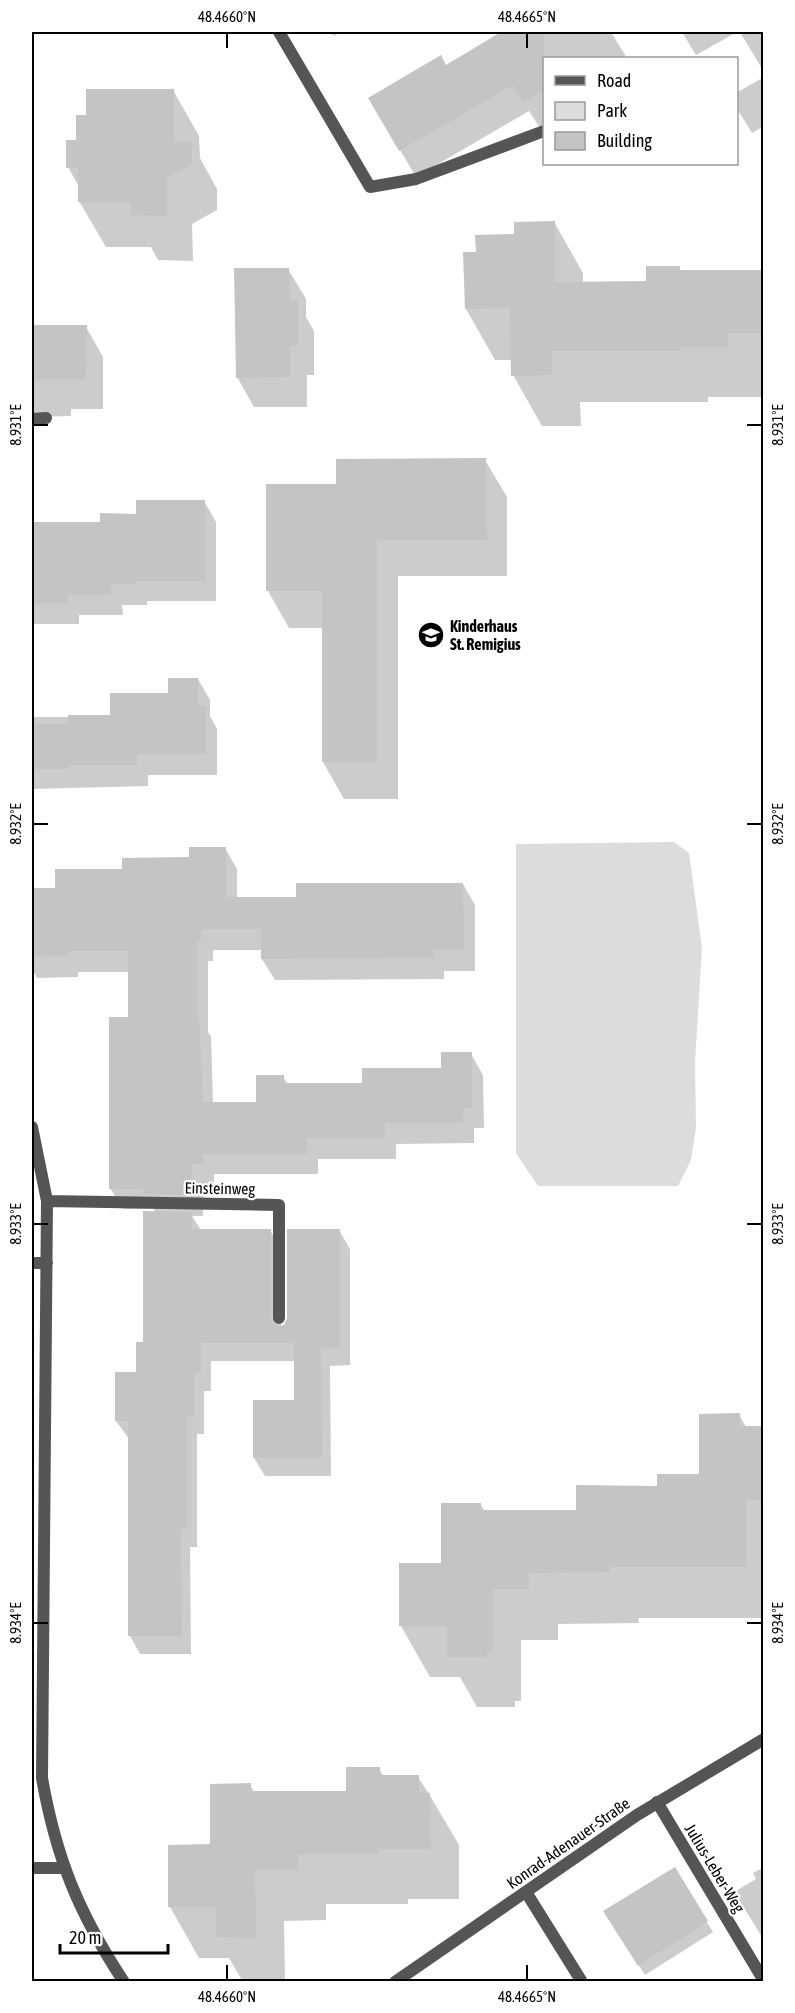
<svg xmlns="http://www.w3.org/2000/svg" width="795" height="2013" font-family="'Asap Condensed',sans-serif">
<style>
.green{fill:#dcdcdc}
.shadow{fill:#0003}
.building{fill:#c4c4c4}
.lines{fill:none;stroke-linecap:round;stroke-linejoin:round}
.service{stroke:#555;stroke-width:12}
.minor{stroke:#555;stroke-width:12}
.ticks{fill:none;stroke:#000;stroke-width:2}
.labels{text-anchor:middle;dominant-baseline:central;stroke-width:4.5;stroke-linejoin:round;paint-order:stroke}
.poi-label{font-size:16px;font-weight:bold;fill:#000;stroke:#fff;text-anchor:start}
.street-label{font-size:16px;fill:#000;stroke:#fff}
.neatline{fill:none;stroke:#000;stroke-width:2}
.ticks-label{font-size:15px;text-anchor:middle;fill:#000}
</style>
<rect width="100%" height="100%" fill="#fff"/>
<path class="green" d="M674,842l15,11 13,95 -7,114 1,66 -5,32 -13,26h-140l-22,-33v-309z"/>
<path class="shadow" d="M331,32h10l-7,4z
M504,32h107l16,26h-83v67l-4,3 -11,-17 -113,66 -46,-78 76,-32z
M682,32h55l-41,23z
M740,32h24v40z
M764,77v49l-12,7 -16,-26v-14z
M173,90l26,46 1,22 17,31v21l-25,14 1,37 -35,-1 -7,-13h-45l-27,-46v-14l-11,-20 19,-51z
M32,204v1l1,86h-1z
M554,222l29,51v10h64l32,-16 3,5h82v125h-56v5h-128l1,24h-39l-29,-51v-15h-18l-29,-51 -1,-55h12z
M288,269l18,30v18l8,14v44h-7v32h-53l-17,-30z
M32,326l54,1 17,30v52h-32v7l-39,1z
M485,460l22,37v79h-109v223h-54l-21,-37v-134h-34l-21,-37 70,-106z
M204,501l12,21v79h-69v4h-25l1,10h-44v9h-47v-74l105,-35z
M198,679l12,21v16l7,13v46h-69v11l-116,3v-77l2,5h77l58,-22z
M225,848l12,21v30h60l166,-15 12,21v66h-31v8l-169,1 -13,-21v-9h-49v11h-5v71l3,4 2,67h45l25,-26 5,7h76l79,-14 28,-16 12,21 1,53h-10v15l-78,1v15h-78v15h-104v11h-11v31h-11l9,14h69l11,19v78l4,-1 54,-96 11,19v116l-20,1 1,110h-66l-11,-18 41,-57v-40h-84v30h-7v43h-7v113h-7l1,107h-51l-10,-18 -1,-197 -13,-18 21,-48 8,-29 10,-131 -1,-4h-31l-13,-21 19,-170v-46h-51v5l-41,1 -5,-10v-79h24l67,-19 68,-11z
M739,1415l7,12h18v191h-126l1,5 -81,1v16h-37v61h-6v6h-38l-17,-30h-30l-29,-51 79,-122 5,7h93l122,-36z
M379,1769l5,8h34l11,17 30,51v54h-51v5h-82v16l-42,1 1,61h-42l-14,-24h-30l-29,-51 80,-122 4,7 93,1z
M764,1867v73l-30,-48 22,-13 -3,-6z
M674,1869l39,63 -68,43 -34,-53z"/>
<path class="building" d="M501,32h43v58l-21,13 -10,-18 -114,66 -31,-53 73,-43 5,10z
M86,89h88v53h18v22l-25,14v38l-36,-1v-13h-53v-34h-12v-28h10v-25h10z
M555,221v61l91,-1v-15h34v4h84v63h-36v14h-48v4h-128v24l-41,1 -1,-68 -45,1 -2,-57h13l-1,-17 39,-1v-12z
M234,268h55l1,32h8v46h-8v31l-54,1z
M32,325h55l-1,54h-54z
M486,458l1,82h-110v222h-55v-171h-56v-107h70v-25z
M136,500h69v81h-69v3h-25v11h-43v8h-36l1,-81h67v-9l36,1z
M168,678h30v28h8v48h-69v11h-69v4h-36v-45h36v-9h42v-22h58z
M189,847h37v50h70v-14h167l1,67h-31v8l-172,1v-30h-60v11h-4v74h2l4,88h53v-27h28v8h78v-15h79v-16h31v56h-9v15h-78v15h-78v16h-104v10h-11v31l-49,-1v-5h-34v-172h19v-66h-61v5l-35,1v-69h23v-19h67v-11l67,-1z
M143,1211l49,1v17h79v89l7,8 6,-1 3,-7v-89h53v118l-19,1 1,110h-69v-58h41v-57h-93v30h-7v43h-7v113h-6l1,107h-54v-215h-13v-49h21v-30h7z
M740,1413v13h24v74h-18v67h-136v5l-81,1v16h-36v62h-6v6h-40v-31h-48v-63h42v-60h40v7h95v-25l81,1v-12h42v-60z
M346,1767h34v8h39v17l11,1 1,56h-52v5h-81v16h-43l1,68 -40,-1v-30h-48v-62l42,-1v-60l41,-1v8h95z
M675,1867l33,54 -70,45 -35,-55z"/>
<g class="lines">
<path class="service" d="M279,32l91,155 46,-8 128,-48
M32,419l14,-1
M657,1802l107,179"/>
<path class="minor" d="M32,1127l15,74 -5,577c14,80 37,136 82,204
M47,1201l232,4v113
M32,1263h15
M32,1868h31
M526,1892l56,90
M395,1982l242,-167 127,-76"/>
</g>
<path class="ticks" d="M227,33v15M527,33v15M33,425h15M747,425h15M33,824h15M747,824h15M33,1224h15M747,1224h15M33,1623h15M747,1623h15M227,1965v15M527,1965v15"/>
<defs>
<symbol id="school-disc" viewBox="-11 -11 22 22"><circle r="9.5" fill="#000" stroke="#fff"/><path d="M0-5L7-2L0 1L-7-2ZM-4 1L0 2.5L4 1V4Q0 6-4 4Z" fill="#fff"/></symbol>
</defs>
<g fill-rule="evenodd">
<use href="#school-disc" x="416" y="620" width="30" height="30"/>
</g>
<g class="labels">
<g class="poi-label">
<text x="450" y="626">Kinderhaus<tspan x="450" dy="18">St. Remigius</tspan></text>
</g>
<g class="street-label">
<text transform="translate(220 1188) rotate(1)">Einsteinweg</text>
<text transform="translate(568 1843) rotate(-35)">Konrad-Adenauer-Straße</text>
<text transform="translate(715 1868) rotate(59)">Julius-Leber-Weg</text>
</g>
</g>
<rect width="795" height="2013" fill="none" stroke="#ffffff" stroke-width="66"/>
<rect x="543" y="57" width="195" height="108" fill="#ffffff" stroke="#999999" stroke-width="1.5"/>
<rect x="555" y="76" width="30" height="9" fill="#555555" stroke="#999999" stroke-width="1.5"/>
<text x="597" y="87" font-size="18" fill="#000000">Road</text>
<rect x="555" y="102" width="30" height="18" fill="#dcdcdc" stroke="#999999" stroke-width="1.5"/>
<text x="597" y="117" font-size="18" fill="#000000">Park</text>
<rect x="555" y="132" width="30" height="18" fill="#c4c4c4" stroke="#999999" stroke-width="1.5"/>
<text x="597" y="147" font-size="18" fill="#000000">Building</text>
<path d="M60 1944v9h108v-9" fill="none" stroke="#000000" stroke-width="3"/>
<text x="69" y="1944" font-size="18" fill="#000000" stroke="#ffffff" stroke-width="4.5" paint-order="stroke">20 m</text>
<rect x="33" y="33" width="729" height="1947" class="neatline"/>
<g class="ticks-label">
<text x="227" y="22">48.4660°N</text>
<text x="527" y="22">48.4665°N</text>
<text transform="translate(16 425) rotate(-90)" y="5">8.931°E</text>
<text transform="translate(778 425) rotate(-90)" y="5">8.931°E</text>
<text transform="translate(778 824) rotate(-90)" y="5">8.932°E</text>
<text transform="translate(16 824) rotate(-90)" y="5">8.932°E</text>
<text transform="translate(16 1224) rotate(-90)" y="5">8.933°E</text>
<text transform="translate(778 1224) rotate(-90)" y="5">8.933°E</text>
<text transform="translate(16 1623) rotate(-90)" y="5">8.934°E</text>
<text transform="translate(778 1623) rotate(-90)" y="5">8.934°E</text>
<text x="227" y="2002">48.4660°N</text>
<text x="527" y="2002">48.4665°N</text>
</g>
</svg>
